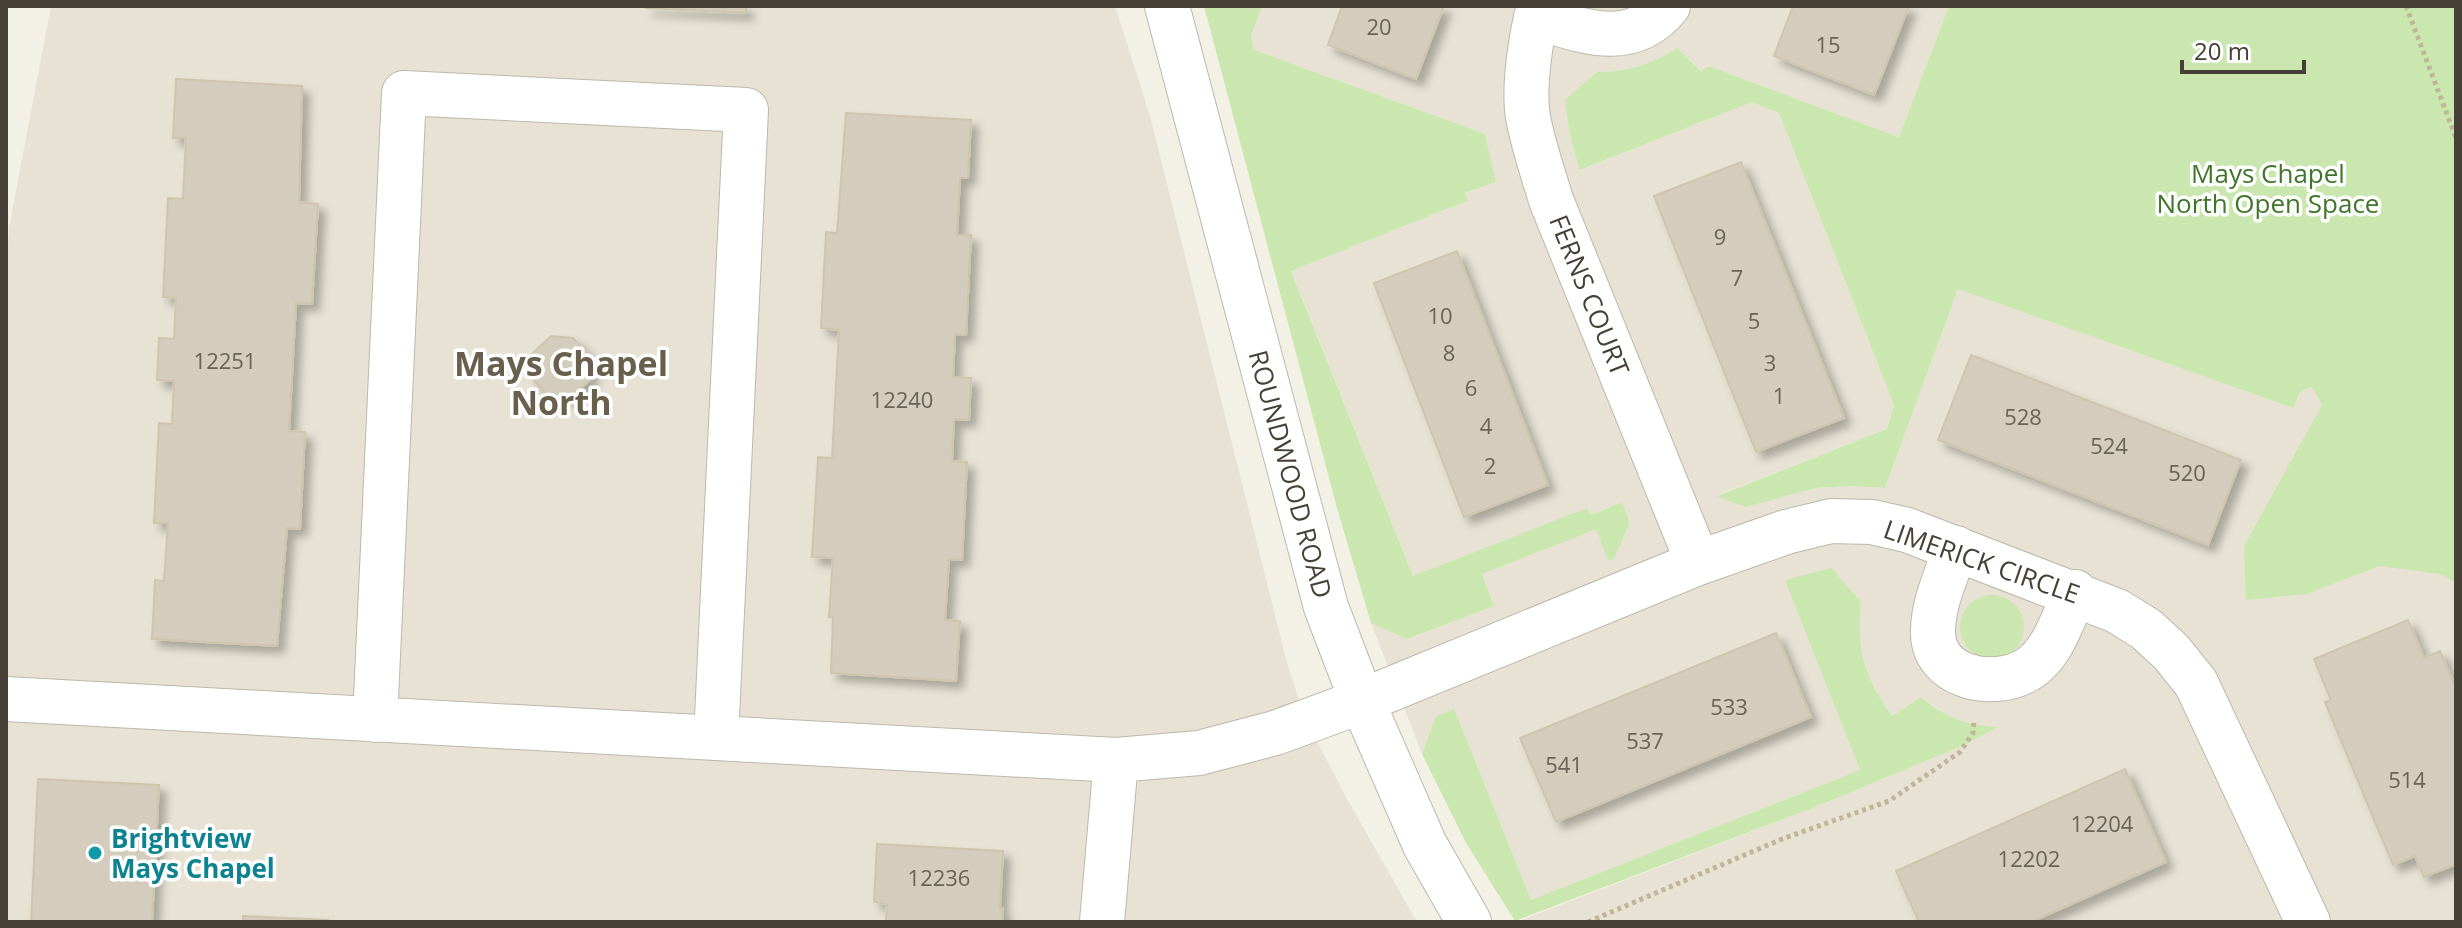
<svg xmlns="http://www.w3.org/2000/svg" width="2462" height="928" font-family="'Open Sans',sans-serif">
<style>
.residential{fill:#e7e2d4}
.green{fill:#cae7af}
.building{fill:#d4ccbc;stroke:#cfc5af;stroke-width:2;filter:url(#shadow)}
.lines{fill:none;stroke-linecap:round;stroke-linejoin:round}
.minor-casing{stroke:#beb8a9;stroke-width:46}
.path{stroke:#c0b59a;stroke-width:5;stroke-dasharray:4 4;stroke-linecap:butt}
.minor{stroke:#fff;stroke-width:44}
.culture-dot{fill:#0f9aa8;stroke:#fff;stroke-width:3}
.labels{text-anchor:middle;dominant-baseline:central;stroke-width:7;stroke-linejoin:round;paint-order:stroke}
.number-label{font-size:22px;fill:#6a6358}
.park-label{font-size:26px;fill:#41762a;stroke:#fff}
.street-label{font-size:26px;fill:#464036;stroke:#fff}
.culture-label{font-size:26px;font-weight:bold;fill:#0d838f;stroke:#fff;text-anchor:start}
.district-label{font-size:34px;font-weight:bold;fill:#685f4d;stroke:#fff}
</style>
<defs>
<filter id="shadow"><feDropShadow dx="7" dy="7" stdDeviation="4" flood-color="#0004"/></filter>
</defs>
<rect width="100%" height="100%" fill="#f3f0e6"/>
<path class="residential" d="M51,6h1064l35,110 137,547 18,55 42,81 70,123h-1411v-640l3,-54z
M1262,6h687l-50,131 -191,-71 -6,5 -25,-23 -17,11 -21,9 -21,4h-21l-27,64 11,34 171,-68 27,11 115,292 -7,24 -169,66 26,12 72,-19 34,-2 35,2 73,-199 335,119 7,-16 156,-64v594h-940l304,-117 142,-59 14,-20 -21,-5 -34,-24 -29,19 -18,-25 -11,-29 -5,-29 3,-31 -75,-23 74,191 -329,130 -77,-190 -18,6 -14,38 -51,-131 37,16 86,-33 -12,-32 115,-46 11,31h6l16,-37 -8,-20 -31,13 -4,-7 -174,68 -122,-306 176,-69 -3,-7 32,-12 -11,-48 -231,-84 -3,-14z"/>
<path class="green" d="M1204,6h58l-11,30 3,14 231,84 11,48 -31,11 2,8 -176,70 122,305 174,-68 4,7 31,-13 8,20 -16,37 -6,1 -12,-31 -114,45 12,32 -87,33 -36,-16 -34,-115z
M1949,6h507v577l-16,-9 -61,-8 -72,28 -61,6 -2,-54 78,-141 -10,-18 -12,5 -7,16 -335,-119 -73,199 -35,-2 -34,2 -71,19 -28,-11 170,-67 7,-24 -115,-292 -27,-11 -172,68 -10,-34 -5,-36 32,-28c31,0 54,-7 80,-24l24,23 7,-5 191,71z
M1831,568l30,34c-5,48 3,75 31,114l29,-19c24,20 45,29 77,30l-36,19 -142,59 -305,116 -49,-78 -44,-89 14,-38 18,-7 77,191 329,-130 -75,-190z
M1960 627a32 32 0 1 1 64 0a32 32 0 1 1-64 0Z"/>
<path class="building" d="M646,6h100v7l-100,-5z
M1342,6h102l-28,73 -88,-34z
M1793,6h116l-35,89 -100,-39z
M176,79l126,7 -3,116 19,2 -6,100 -16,-1 -7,128 16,1 -5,97 -13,-1 -10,118 -125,-7 3,-59 9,1 4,-58h-14l5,-100 13,1 2,-43 -17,-1 2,-42 15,1 2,-41 -13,-1 5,-99 15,1 3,-61h-13z
M846,113l125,7 -3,58h-8l-3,57h14l-5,100 -11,-1 -2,43 18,1 -2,42 -15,-1 -2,42 15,1 -5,98 -13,-1 -4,61 15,1 -4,60 -125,-8 2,-56h-4l4,-59 -21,-1 6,-100 14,1 7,-128 -18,-2 5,-96 11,1z
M1741,162l103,256 -88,34 -102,-256z
M1457,251l91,234 -84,32 -90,-234z
M551,336l22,2 17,18v24l-21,18 -22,-3 -16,-18 1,-23z
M1971,355l270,105 -33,85 -270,-105z
M2408,620l16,38 16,-7 16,37v176l-32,13 -9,-21 -22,9 -68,-163 6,-2 -17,-41z
M1776,633l35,84 -255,105 -36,-84z
M2125,769l41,93 -135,60h-112l-23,-51z
M38,779l121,6 -7,137h-121z
M877,844l126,7 -3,57h3l-1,14h-116l1,-18 -13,-2z
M243,916l85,4v2h-85z"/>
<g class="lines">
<defs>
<path id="minor" d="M1167,6l159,601 36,94 63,144 44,77
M1539,6c-8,29 -16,81 -11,111 5,28 15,56 23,83l147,363
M1536,17c47,14 95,34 132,-11
M1956,548c-9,26 -23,55 -23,83 -1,47 60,59 94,39 26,-15 36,-52 48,-78
M6,699l1110,61 83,-7 76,-20 87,-32 336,-138 88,-31 45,-11 41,1 35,8 210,81 29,18 25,23 25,31 112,239
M375,720l29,-627 342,17 -30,628
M1102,922l14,-162"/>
</defs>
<use href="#minor" class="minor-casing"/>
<path class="path" d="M2406,6l50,132
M1588,922l194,-83 107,-38 71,-49 13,-19 1,-13"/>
<use href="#minor" class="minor"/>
</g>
<circle class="culture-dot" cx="95" cy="853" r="8"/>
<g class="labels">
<g class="number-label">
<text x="1379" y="26">20</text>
<text x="1828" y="44">15</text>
<text x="1720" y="236">9</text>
<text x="1737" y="277">7</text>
<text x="1440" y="315">10</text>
<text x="1754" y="320">5</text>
<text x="1449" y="352">8</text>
<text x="225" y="360">12251</text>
<text x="1770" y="362">3</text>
<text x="1471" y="387">6</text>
<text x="1779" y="395">1</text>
<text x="902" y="399">12240</text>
<text x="2023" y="416">528</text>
<text x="1486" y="425">4</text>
<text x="2109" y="445">524</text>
<text x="1490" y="465">2</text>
<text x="2187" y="472">520</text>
<text x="1729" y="706">533</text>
<text x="1645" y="740">537</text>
<text x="1564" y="764">541</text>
<text x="2407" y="779">514</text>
<text x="2102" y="823">12204</text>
<text x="2029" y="858">12202</text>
<text x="939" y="877">12236</text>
</g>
<g class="park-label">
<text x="2268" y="173">Mays Chapel<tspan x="2268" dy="30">North Open Space</tspan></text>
</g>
<g class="street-label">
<text transform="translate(1590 295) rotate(68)">FERNS COURT</text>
<text transform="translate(1291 474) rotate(75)">ROUNDWOOD ROAD</text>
<text transform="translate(1982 561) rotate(19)">LIMERICK CIRCLE</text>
</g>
<g class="culture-label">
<text x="111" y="838">Brightview<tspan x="111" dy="30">Mays Chapel</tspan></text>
</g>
<g class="district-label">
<text x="561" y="363">Mays Chapel<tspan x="561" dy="39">North</tspan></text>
</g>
</g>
<rect width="2462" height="928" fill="none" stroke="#464036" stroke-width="16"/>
<path d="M2182 60v12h122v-12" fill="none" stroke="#464036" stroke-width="4"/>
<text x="2194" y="60" font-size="24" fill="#464036" stroke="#ffffff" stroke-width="6" paint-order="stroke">20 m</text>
</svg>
